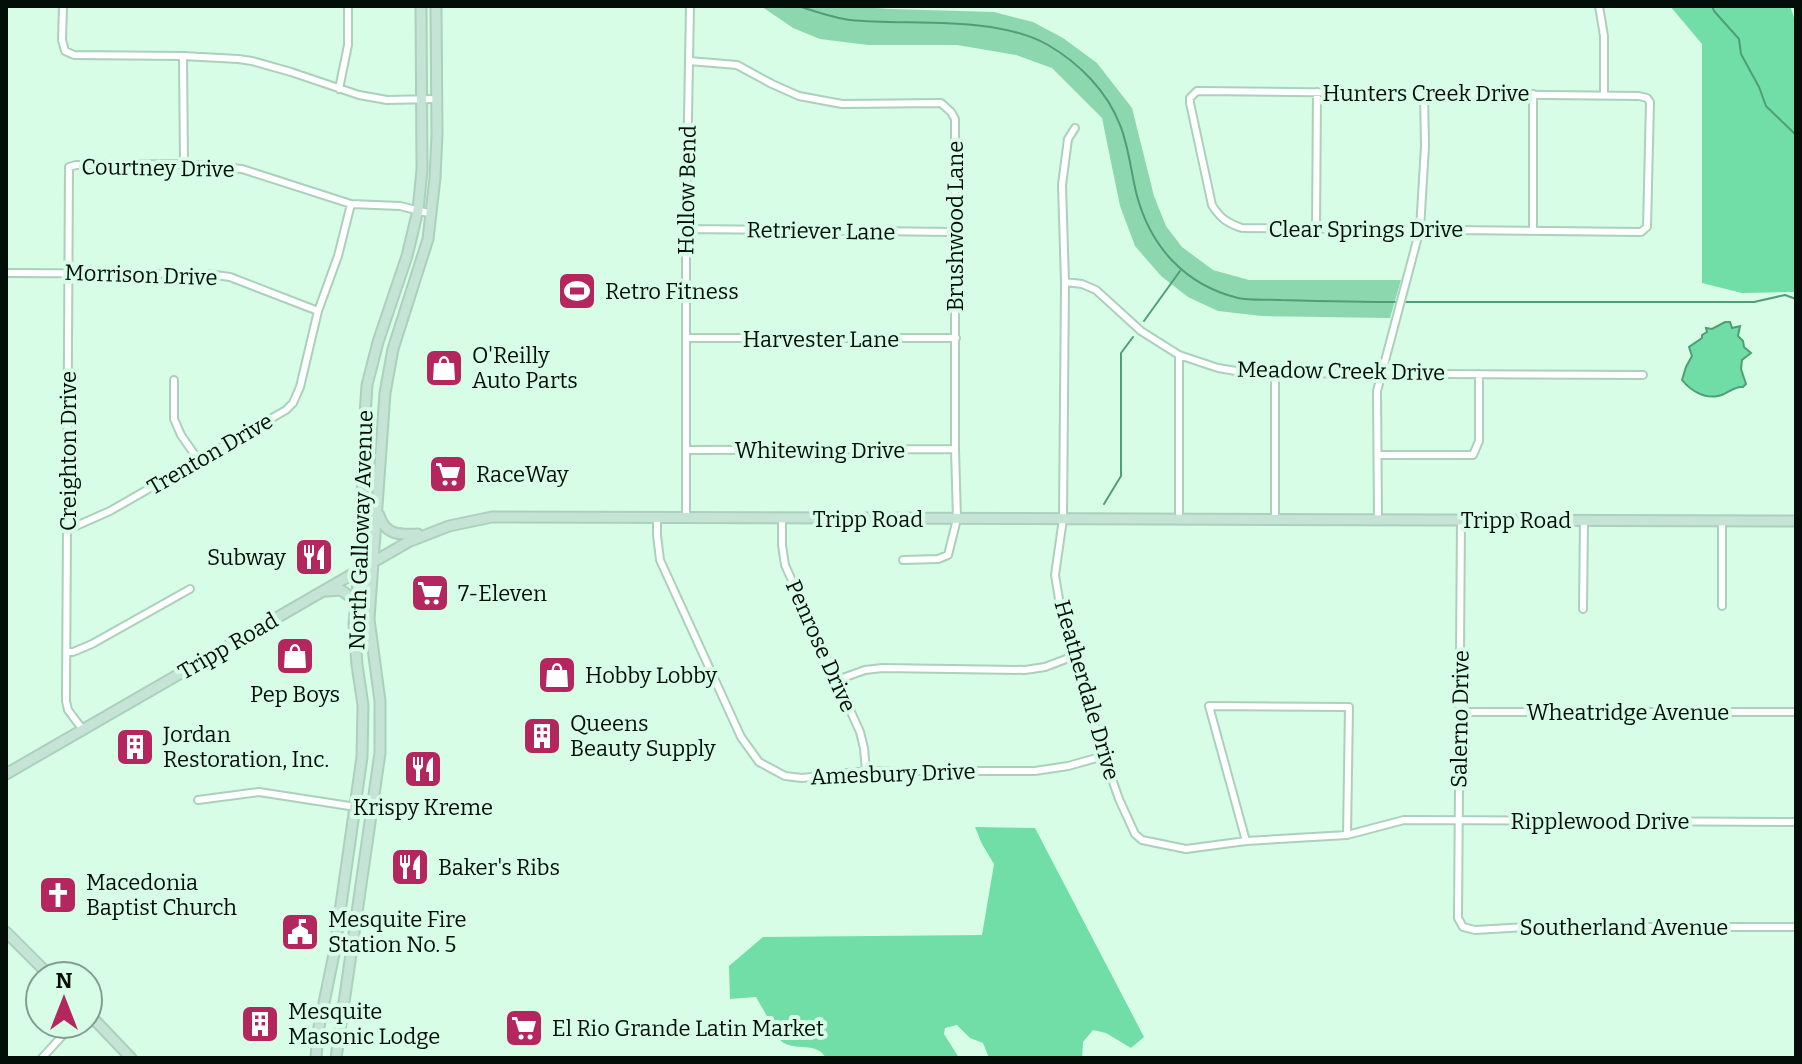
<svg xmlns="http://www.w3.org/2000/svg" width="1802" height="1064" font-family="Bitter,serif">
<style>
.green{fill:#8dd7af}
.forest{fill:#71dda7}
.water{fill:#70dca6;stroke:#4f9e77;stroke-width:2}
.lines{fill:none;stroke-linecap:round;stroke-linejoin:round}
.stream{stroke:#4f9e77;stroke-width:2}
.street-casing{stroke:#abd0bb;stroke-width:10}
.secondary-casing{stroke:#abd0bb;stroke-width:13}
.street{stroke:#fff;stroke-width:6}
.secondary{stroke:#c5e4d6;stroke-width:9}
.labels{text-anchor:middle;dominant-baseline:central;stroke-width:8;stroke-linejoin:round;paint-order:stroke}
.street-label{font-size:22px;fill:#030e08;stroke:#d7fde7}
.poi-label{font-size:22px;fill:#030e08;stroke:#d7fde7;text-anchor:start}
</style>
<rect width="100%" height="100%" fill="#d7fde7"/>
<path class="green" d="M761,6h81l49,3 103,3 39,10 30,16 34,25 35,45 22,88 12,30 16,21 31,23 36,10h152l-11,38 -128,-2 -44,-5 -30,-14 -27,-21 -26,-30 -15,-40 -18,-88 -50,-50 -36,-13 -59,-10h-89l-48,-6 -27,-11z"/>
<path class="forest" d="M1670,6h120l6,17v269l-54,1 -40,-10v-239z
M975,827l60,1 109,209 -13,11 -25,-15 -13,-3 -10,12 -1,16h-93l-6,-15 -13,-5 -13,-13 -12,3 -1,6 15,24h-133c-9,-17 -31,-6 -45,-17l-25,-44 -26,2 -1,-33 34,-29 219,-2 12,-71 -12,-20z"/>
<path class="water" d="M1725,322h5l2,6 8,-2 -2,10 5,5 1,6 7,6 -9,7 -1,9 5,15 -3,3c-10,-1 -15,7 -25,9 -14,3 -28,-6 -36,-16l4,-13 6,-11 -3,-9 13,-9v-3l5,-3 -1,-4 6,1z"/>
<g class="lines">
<path class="stream" d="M798,6c17,5 35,12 52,14 60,6 145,-5 198,25 31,18 59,46 72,80 9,22 11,48 17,71 14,51 48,89 101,102 14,3 29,1 43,2 38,1 77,2 115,2
M1712,6l2,5 25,28 2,15 18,33 7,19 30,29
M1403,302h351l31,-7 11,4
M1144,321l36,-50
M1104,504l17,-28v-123l12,-16"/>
<defs>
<path id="street" d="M63,6l-1,34 3,11 9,4 109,1 55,3 14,2 39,11 68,23 28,5 50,-1
M1599,6l5,30v58
M183,56l1,108
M689,61l48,4 35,19 27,12 43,8 99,-1 10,9 4,7v330l2,70 -9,36 -10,4 -35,1
M339,89l9,-44v-39
M1197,91l442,5 8,2 3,4 -3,125 -6,5 -399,-4c-15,-5 -22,-10 -30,-23l-22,-102v-5z
M1533,94v136
M1075,128l-7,11 -6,46 3,97 -2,237 -8,56 4,24 15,57 30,100 15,43 16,35 7,6 44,9 60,-8 101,-6 57,-15 392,2
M686,229l269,3
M1316,229l1,-137
M6,273l202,1 22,3 88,34
M1065,282l17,2 14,6 45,41 38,24 39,13 30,5 395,2
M686,338h270
M174,380v39l7,16 18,26
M686,450l269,-1
M1378,455h95l6,-14v-67
M657,518v17l3,25 81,177 18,25 26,14 17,2 64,-7h169l33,-5 36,-10
M782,518v27l3,20 75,167 4,16 2,23
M686,519v-290l4,-223
M1179,520v-165
M1275,520v-147
M1378,520l-1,-129 43,-162 5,-83 -1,-53
M1461,520l-3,398 5,9 12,3 52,-3h269
M67,530l43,-19 176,-101 7,-7 7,-16 18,-76 20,-55 13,-52
M1722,606v-85
M1583,609l1,-89
M67,652h6l19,-8 98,-55
M837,680l28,-10 17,-2 143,2 20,-3 29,-11
M1460,712h336
M83,730l-15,-20 -2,-9 3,-534 7,-2 108,-1 58,5 109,35 49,2 32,8
M198,800l61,-8 97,15
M1246,841l-37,-135 140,1 -2,128
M42,1058l31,-34"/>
<path id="secondary" d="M379,515c6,20 20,20 39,19
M327,591l14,-1 15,11
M6,774l402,-232 41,-16 43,-9 1304,4
M6,932l44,44
M88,1013l43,45
M316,1058l2,-26 16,-78 28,-197 1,-52 -6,-40 -3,-41 7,-73 3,-121 3,-45 11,-43 29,-86 11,-46 4,-40 -1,-164
M336,1058l44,-305v-52l-11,-82 16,-226 8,-44 35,-110 7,-61 2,-44 -1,-128"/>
</defs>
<use href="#street" class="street-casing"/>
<use href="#secondary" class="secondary-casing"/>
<use href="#street" class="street"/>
<use href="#secondary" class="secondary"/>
</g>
<defs>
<symbol id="stadium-square" viewBox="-11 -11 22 22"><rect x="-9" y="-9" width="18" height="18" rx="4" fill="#b4275e" stroke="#d7fde7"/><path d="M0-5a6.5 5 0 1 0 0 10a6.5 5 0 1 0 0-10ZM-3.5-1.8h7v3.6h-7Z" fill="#fff"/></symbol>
<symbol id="shop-square" viewBox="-11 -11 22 22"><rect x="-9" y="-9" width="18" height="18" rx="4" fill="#b4275e" stroke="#d7fde7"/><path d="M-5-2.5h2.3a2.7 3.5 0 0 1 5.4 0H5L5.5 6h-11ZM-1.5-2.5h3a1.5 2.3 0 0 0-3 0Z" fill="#fff"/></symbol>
<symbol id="supermarket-square" viewBox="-11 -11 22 22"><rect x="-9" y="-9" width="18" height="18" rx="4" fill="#b4275e" stroke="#d7fde7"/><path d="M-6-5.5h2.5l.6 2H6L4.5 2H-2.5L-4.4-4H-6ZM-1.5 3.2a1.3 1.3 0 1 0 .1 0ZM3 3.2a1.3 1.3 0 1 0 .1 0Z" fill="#fff"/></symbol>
<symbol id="restaurant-square" viewBox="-11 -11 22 22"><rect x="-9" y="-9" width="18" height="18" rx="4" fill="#b4275e" stroke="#d7fde7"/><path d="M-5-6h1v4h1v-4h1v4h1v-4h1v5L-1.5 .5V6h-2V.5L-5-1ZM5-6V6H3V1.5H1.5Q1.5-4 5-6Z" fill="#fff"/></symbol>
<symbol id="building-square" viewBox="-11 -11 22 22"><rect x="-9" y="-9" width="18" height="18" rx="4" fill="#b4275e" stroke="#d7fde7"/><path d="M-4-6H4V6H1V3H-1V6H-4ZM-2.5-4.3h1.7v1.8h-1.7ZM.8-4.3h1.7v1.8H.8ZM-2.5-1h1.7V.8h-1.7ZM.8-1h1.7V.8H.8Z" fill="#fff"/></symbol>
<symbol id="church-square" viewBox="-11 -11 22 22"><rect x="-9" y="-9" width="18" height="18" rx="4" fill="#b4275e" stroke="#d7fde7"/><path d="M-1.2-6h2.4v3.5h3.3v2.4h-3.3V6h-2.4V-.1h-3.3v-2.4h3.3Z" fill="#fff"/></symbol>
<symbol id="civic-square" viewBox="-11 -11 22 22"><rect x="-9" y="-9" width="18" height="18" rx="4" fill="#b4275e" stroke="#d7fde7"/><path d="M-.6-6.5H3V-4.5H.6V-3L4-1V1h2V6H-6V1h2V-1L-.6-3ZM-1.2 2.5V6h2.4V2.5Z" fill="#fff"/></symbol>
</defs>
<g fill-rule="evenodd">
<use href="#stadium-square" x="555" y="269" width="44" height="44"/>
<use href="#shop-square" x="422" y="346" width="44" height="44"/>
<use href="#supermarket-square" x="426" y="452" width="44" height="44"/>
<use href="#restaurant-square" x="292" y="535" width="44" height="44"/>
<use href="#supermarket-square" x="408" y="571" width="44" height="44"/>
<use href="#shop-square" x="273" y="634" width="44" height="44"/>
<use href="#shop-square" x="535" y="653" width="44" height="44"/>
<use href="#building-square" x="520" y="714" width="44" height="44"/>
<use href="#building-square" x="113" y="725" width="44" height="44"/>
<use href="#restaurant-square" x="401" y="747" width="44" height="44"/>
<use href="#restaurant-square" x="388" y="845" width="44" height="44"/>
<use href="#church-square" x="36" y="873" width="44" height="44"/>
<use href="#civic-square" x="278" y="910" width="44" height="44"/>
<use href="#building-square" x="238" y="1002" width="44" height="44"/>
<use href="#supermarket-square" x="502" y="1006" width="44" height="44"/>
</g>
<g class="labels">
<g class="street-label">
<text x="1426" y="93">Hunters Creek Drive</text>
<text transform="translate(158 168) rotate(1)">Courtney Drive</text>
<text transform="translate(687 190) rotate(-89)">Hollow Bend</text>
<text transform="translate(955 226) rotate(-90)">Brushwood Lane</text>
<text x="1366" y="229">Clear Springs Drive</text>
<text transform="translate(821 231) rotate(1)">Retriever Lane</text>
<text transform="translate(141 275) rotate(2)">Morrison Drive</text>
<text x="821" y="339">Harvester Lane</text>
<text transform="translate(1341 371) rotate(1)">Meadow Creek Drive</text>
<text x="820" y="450">Whitewing Drive</text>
<text transform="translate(68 451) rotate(-90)">Creighton Drive</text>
<text transform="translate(210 454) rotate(-30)">Trenton Drive</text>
<text x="868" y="519">Tripp Road</text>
<text x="1516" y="520">Tripp Road</text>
<text transform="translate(361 530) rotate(-88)">North Galloway Avenue</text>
<text transform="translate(228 646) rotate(-30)">Tripp Road</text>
<text transform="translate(821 646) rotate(66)">Penrose Drive</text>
<text transform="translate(1087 690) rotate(74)">Heatherdale Drive</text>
<text x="1628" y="712">Wheatridge Avenue</text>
<text transform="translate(1460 719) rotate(-89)">Salerno Drive</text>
<text transform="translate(893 774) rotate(-2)">Amesbury Drive</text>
<text x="1600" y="821">Ripplewood Drive</text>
<text x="1624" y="927">Southerland Avenue</text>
</g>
<g class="poi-label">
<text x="605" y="291">Retro Fitness</text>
<text x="472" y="355">O'Reilly<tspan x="472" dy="25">Auto Parts</tspan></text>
<text x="476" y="474">RaceWay</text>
<text x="286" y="557" text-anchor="end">Subway</text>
<text x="458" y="593">7-Eleven</text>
<text x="585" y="675">Hobby Lobby</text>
<text x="295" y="694" text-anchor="middle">Pep Boys</text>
<text x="570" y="723">Queens<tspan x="570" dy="25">Beauty Supply</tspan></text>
<text x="163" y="734">Jordan<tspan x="163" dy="25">Restoration, Inc.</tspan></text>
<text x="423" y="807" text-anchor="middle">Krispy Kreme</text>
<text x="438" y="867">Baker's Ribs</text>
<text x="86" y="882">Macedonia<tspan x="86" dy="25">Baptist Church</tspan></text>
<text x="328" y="919">Mesquite Fire<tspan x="328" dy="25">Station No. 5</tspan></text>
<text x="288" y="1011">Mesquite<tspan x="288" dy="25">Masonic Lodge</tspan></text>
<text x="552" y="1028">El Rio Grande Latin Market</text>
</g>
</g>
<rect width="1802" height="1064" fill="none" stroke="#030e08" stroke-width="16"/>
<g transform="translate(64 1000)"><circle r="38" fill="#d7fde7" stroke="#829d8e" stroke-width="2"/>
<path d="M0-6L14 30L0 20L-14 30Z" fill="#b4275e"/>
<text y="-12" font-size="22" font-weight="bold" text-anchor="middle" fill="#030e08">N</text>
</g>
</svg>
